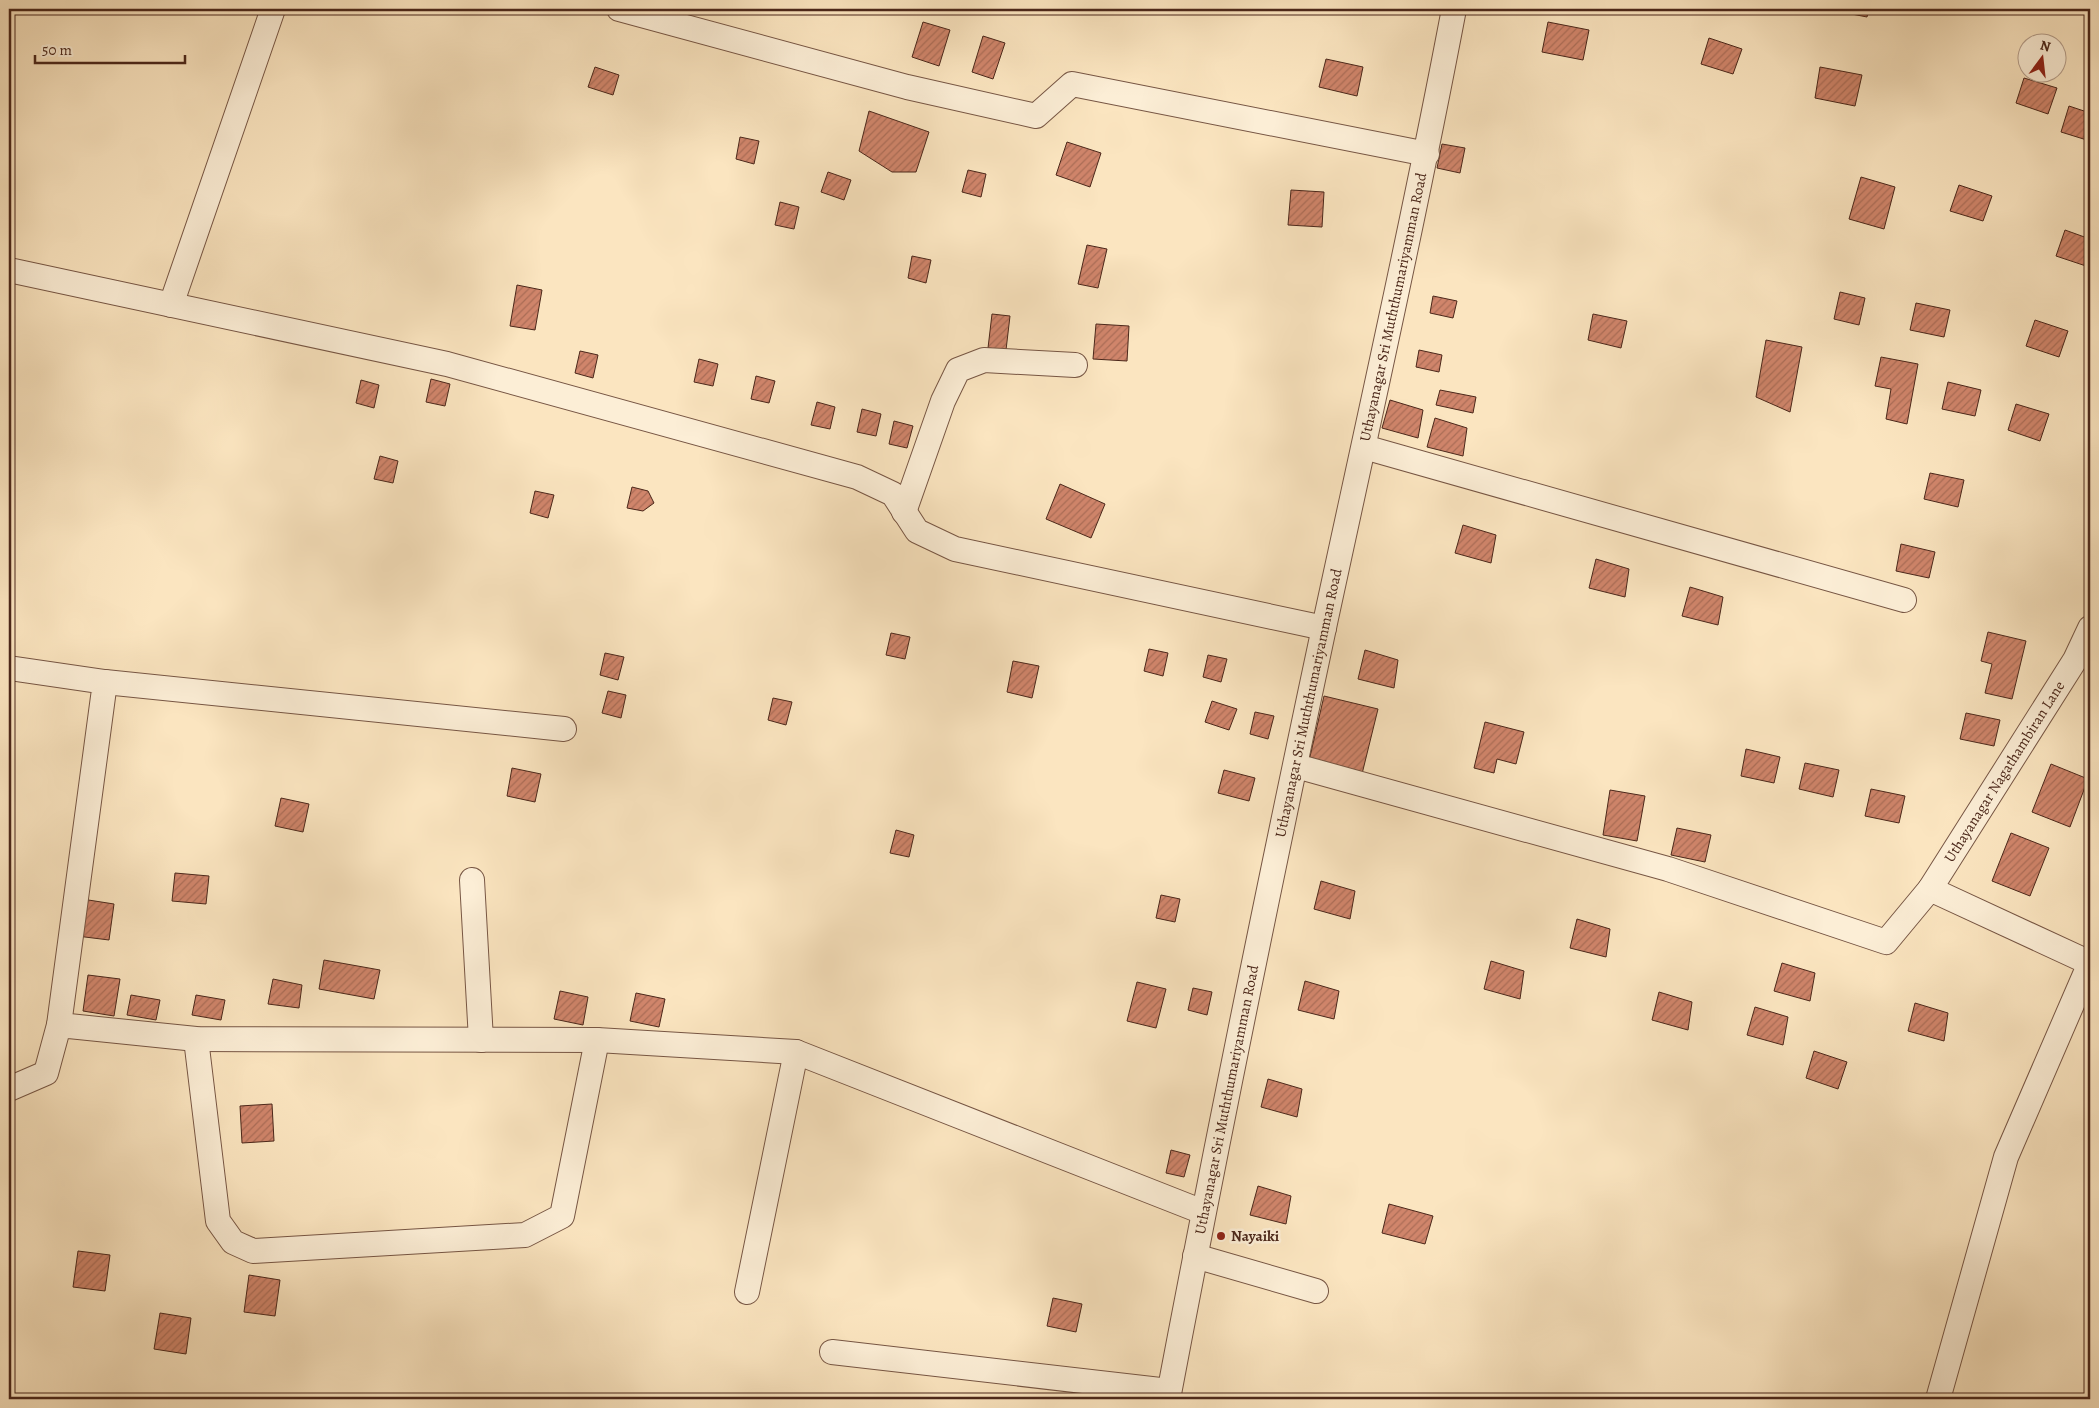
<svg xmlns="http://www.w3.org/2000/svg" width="2099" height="1408" font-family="Alegreya,serif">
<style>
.building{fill:url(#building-hatch);stroke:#4b271a}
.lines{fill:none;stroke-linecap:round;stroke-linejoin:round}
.minor-casing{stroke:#775644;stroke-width:26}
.minor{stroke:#fceed6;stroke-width:24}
.poi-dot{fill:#8f2418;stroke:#fceed6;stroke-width:2}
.labels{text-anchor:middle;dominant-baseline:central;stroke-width:5;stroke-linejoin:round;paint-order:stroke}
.street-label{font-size:15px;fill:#4b271a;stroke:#fceed6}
.poi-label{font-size:15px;font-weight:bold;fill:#4b271a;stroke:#fceed6;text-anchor:start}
</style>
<defs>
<pattern id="building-hatch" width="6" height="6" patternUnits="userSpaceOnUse" patternTransform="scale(1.25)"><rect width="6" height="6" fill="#d0856b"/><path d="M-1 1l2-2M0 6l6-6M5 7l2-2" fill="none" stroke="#ab6d57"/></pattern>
</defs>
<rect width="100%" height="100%" fill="#fbe5c0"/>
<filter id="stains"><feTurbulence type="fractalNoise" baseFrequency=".004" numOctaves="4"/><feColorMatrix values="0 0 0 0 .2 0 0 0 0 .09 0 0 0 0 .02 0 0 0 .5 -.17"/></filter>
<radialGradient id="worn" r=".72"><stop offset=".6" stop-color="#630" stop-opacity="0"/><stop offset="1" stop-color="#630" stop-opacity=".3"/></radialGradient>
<path class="building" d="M1826,9h43l-2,8z
M923,22l27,8 -11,36 -27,-9z
M1548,22l41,8 -6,30 -41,-8z
M983,36l22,7 -12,36 -21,-7z
M1709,38l33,11 -9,25 -32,-10z
M1326,59l37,8 -6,29 -38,-9z
M595,67l24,8 -6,20 -25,-8z
M1820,67l42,8 -7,31 -40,-8z
M2024,78l33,10 -9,26 -32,-11z
M2069,106l21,7v28l-29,-9z
M869,111l60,21 -13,40h-24l-33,-21z
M740,137l19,4 -5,23 -18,-5z
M1067,142l34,11 -11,34 -34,-12z
M1442,144l23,4 -5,25 -23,-5z
M968,170l18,4 -5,23 -19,-5z
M828,172l23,8 -7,20 -23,-8z
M1861,177l34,10 -11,42 -35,-10z
M1959,185l33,11 -9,25 -33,-10z
M1291,190l33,2 -2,35 -34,-2z
M780,202l19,5 -5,22 -19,-4z
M2065,230l25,9 -1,28 -33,-11z
M1087,245l20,4 -9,39 -20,-4z
M912,256l19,4 -5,23 -18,-5z
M517,285l25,5 -7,40 -25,-4z
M1840,292l25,6 -6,27 -25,-6z
M1433,296l24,5 -4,17 -23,-5z
M1916,303l34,7 -6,27 -34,-7z
M992,314l18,2 -4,34 -18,-2z
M1593,314l34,7 -6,27 -33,-8z
M2035,320l33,11 -9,26 -33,-11z
M1096,324l33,2 -2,35 -34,-2z
M1766,340l36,7 -12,65 -34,-15z
M1419,350l23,5 -3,17 -23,-5z
M580,351l18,4 -5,23 -18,-5z
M1881,357l37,7 -11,60 -21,-5 5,-30 -16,-3z
M699,359l19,5 -5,22 -19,-4z
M756,376l19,5 -6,22 -18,-4z
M431,379l19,5 -5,22 -19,-4z
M361,380l18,5 -5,23 -18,-5z
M1948,382l33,8 -6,26 -33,-7z
M1440,390l36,7 -3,16 -37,-8z
M1390,400l33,10 -5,28 -36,-10z
M817,402l18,5 -5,22 -19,-4z
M2016,404l33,10 -9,27 -32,-11z
M862,409l19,5 -5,22 -19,-4z
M1435,418l32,10 -4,28 -36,-9z
M894,421l19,5 -6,22 -18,-4z
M380,456l18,5 -5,22 -19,-4z
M1930,473l34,7 -6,27 -34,-8z
M1060,484l45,20 -14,34 -45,-19z
M632,487l16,4 6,12 -11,8 -16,-3z
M535,491l19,4 -6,23 -18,-5z
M1463,525l33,10 -5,28 -36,-10z
M1901,544l34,8 -6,26 -33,-7z
M1596,559l33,10 -4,28 -36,-9z
M1690,587l33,10 -5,28 -36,-9z
M1988,632l38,9 -14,58 -27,-6 7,-29 -11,-3z
M891,633l19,4 -5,22 -19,-4z
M1149,649l19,4 -5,23 -19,-5z
M1365,650l33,10 -4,28 -36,-9z
M605,653l19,4 -6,23 -18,-5z
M1208,655l19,4 -6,23 -18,-5z
M1013,661l26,5 -7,32 -25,-6z
M608,691l18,4 -5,23 -19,-5z
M1324,696l54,13 -16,65 -53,-13z
M773,698l19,4 -6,23 -18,-5z
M1212,701l25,8 -8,21 -24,-8z
M1255,712l19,4 -6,23 -18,-5z
M1966,713l34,7 -6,26 -34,-7z
M1485,722l39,10 -8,32 -19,-5 -3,14 -20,-5z
M1746,749l34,8 -6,26 -33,-7z
M1805,763l34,7 -6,27 -34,-8z
M2051,764l37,15 -18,48 -38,-15z
M512,768l29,6 -6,28 -28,-6z
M1224,770l31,8 -6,23 -31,-8z
M1871,789l34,7 -6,27 -34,-7z
M1610,790l35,6 -8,45 -34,-6z
M281,798l28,6 -6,28 -28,-6z
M1677,828l34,7 -6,27 -34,-7z
M896,830l18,5 -5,22 -19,-4z
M2011,833l38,15 -19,48 -38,-15z
M175,873l34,3 -3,28 -34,-3z
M1321,881l34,10 -5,28 -36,-10z
M1161,895l19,4 -5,23 -19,-4z
M82,899l32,5 -5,36 -32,-4z
M1577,919l33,10 -4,28 -36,-9z
M324,960l56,10 -6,29 -55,-10z
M1491,961l33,10 -4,28 -36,-10z
M1782,963l33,10 -5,28 -36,-10z
M88,975l32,4 -6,37 -31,-5z
M273,979l29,6 -3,23 -31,-4z
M1305,981l34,10 -5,28 -36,-9z
M1137,982l29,7 -10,39 -29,-7z
M1193,988l19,4 -5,23 -19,-5z
M560,991l28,6 -5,28 -29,-6z
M1659,992l33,10 -4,28 -36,-10z
M636,993l29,6 -6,28 -29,-6z
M131,995l29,5 -4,20 -29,-5z
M196,995l29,5 -4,20 -29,-5z
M1915,1003l33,10 -4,28 -36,-10z
M1755,1007l33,10 -5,28 -36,-10z
M1814,1051l33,11 -9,27 -32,-11z
M1268,1079l34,10 -5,28 -36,-10z
M272,1104l2,37 -32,2 -2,-37z
M1171,1150l19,5 -6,22 -18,-4z
M1258,1186l33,10 -5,28 -36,-9z
M1389,1204l44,12 -8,28 -43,-11z
M78,1251l32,4 -5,36 -32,-4z
M249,1275l31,5 -5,36 -31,-4z
M1053,1298l29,6 -6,28 -29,-6z
M160,1313l31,5 -5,36 -32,-5z"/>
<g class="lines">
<defs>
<g id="minor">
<path d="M619,9l288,78 129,29 36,-32 355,70"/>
<path d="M9,270l438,94 410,113 36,17 24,37 38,18 369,79"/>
<path d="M171,305l102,-296"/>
<path d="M1364,447l540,153"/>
<path d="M904,512l39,-111 15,-31 26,-10 91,5"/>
<path d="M9,668l96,14 -46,343"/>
<path d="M105,682l459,47"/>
<path d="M1296,766l372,103 218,73 44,-53 160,74"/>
<path d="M472,880l9,160"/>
<path id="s1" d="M1930,889l145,-229 15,-32"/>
<path d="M196,1039l22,182 15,21 20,9 272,-16 37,-19 35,-176"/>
<path d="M9,1089l37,-16 13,-48 137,14 401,1 199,12 407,160"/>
<path d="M1195,1256l121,35"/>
<path d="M747,1292l49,-240"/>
<path d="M832,1352l337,39"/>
<path id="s2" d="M1168,1399c49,-259 102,-518 157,-776 44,-204 90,-409 129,-614"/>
<path d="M1938,1399l68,-242 84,-194"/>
</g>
</defs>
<use href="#minor" class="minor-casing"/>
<use href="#minor" class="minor"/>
</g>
<circle class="poi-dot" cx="1221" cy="1236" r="5"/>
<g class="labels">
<g class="street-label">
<text stroke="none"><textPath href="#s2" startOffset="1115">Uthayanagar Sri Muththumariyamman Road</textPath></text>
<text stroke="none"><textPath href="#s2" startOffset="710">Uthayanagar Sri Muththumariyamman Road</textPath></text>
<text stroke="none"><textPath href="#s1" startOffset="139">Uthayanagar Nagathambiran Lane</textPath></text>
<text stroke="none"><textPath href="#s2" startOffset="305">Uthayanagar Sri Muththumariyamman Road</textPath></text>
</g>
<g class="poi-label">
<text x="1231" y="1236">Nayaiki</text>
</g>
</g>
<rect width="2099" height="1408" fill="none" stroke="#fbe5c0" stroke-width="30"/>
<rect x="10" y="10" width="2079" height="1388" fill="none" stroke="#4b271a" stroke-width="2.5"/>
<rect x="15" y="15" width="2069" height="1378" fill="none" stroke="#4b271a"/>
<g transform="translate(2042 58) rotate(15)"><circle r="24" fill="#fceed6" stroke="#b59e8b"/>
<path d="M0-4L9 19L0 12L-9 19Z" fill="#8f2418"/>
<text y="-8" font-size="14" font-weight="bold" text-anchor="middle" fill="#4b271a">N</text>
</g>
<path d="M35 55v8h150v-8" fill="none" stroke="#4b271a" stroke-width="2.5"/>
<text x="42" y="55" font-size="15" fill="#4b271a" stroke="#fceed6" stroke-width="4" paint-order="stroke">50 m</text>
<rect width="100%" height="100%" filter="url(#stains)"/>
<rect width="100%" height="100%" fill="url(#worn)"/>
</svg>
